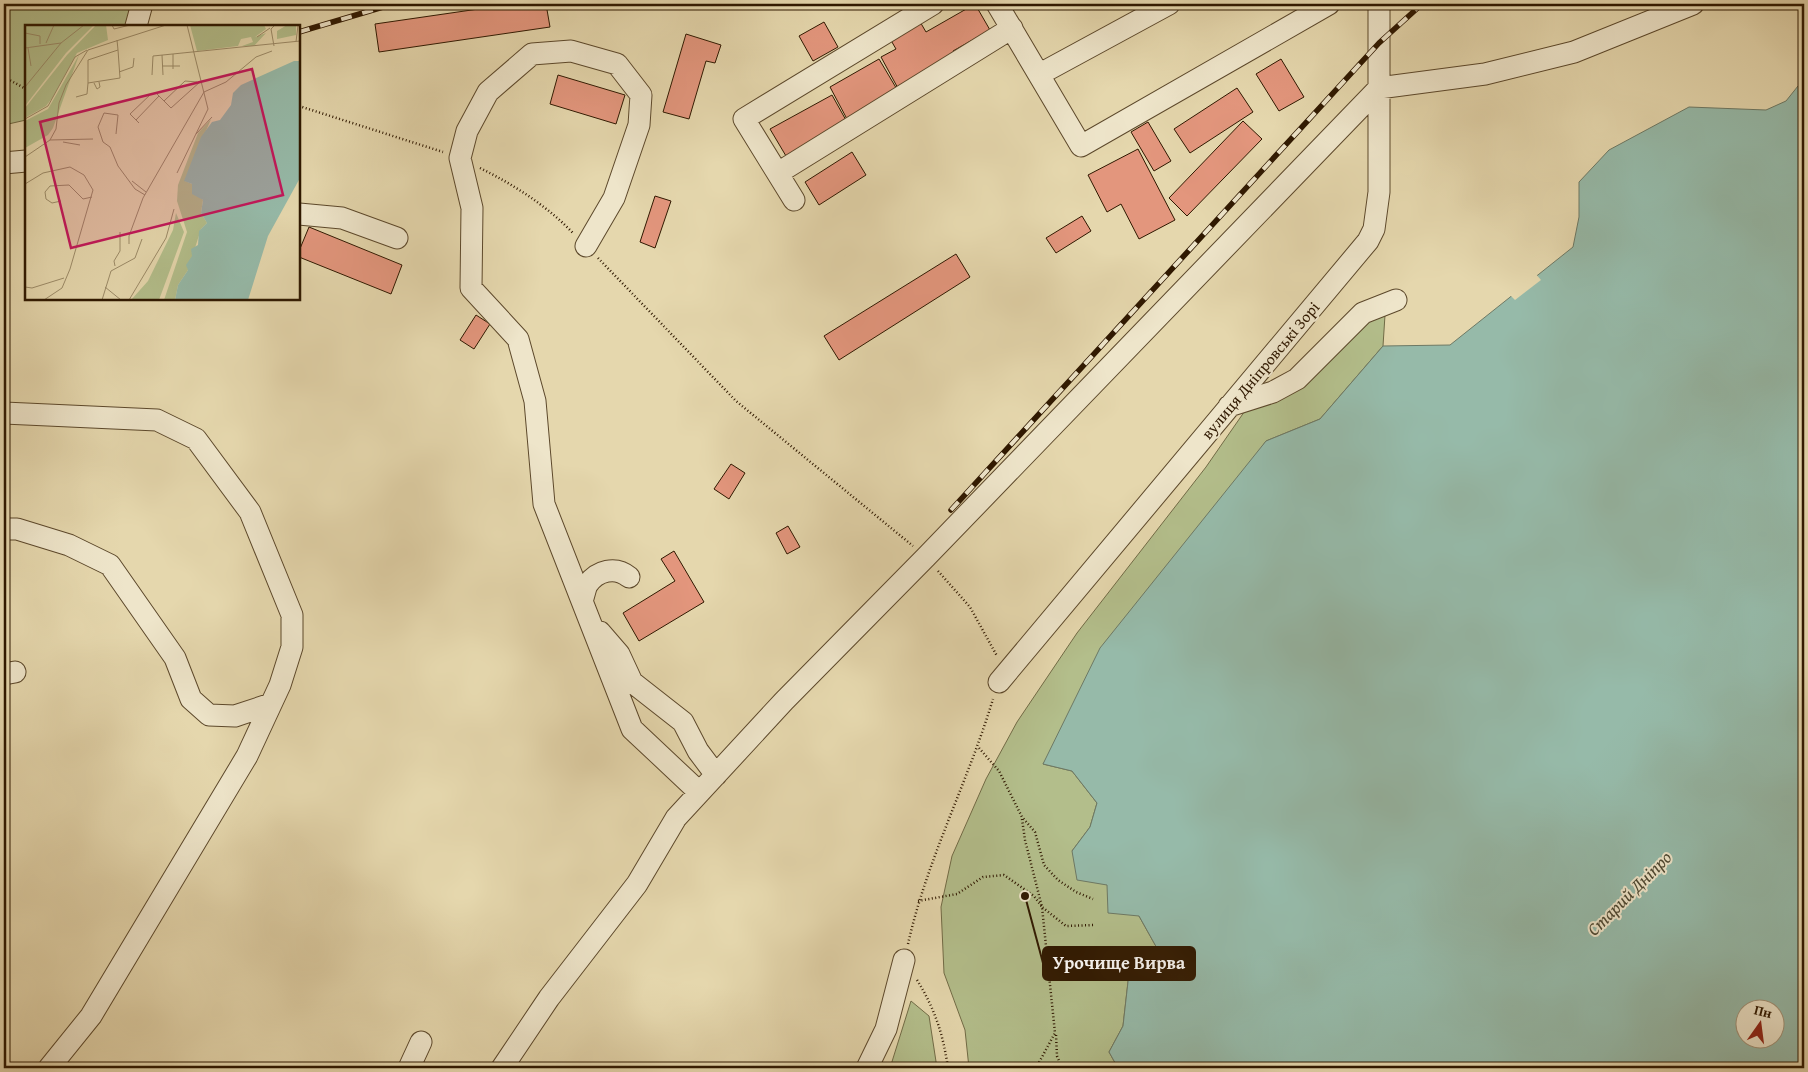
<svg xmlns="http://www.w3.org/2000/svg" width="1808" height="1072" font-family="'Gentium Book Plus',serif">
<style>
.green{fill:#b3be8b;stroke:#716b46}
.water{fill:#96baa9;stroke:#6d7965;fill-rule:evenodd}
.pier{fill:#e5d7ad}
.building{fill:#e3967d;stroke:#2f1800}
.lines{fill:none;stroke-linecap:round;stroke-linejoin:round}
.minor-casing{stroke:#5c482b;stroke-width:23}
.path{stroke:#2f1800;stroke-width:2.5;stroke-dasharray:1 2.5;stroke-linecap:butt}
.minor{stroke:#eee5ca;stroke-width:21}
.rail-casing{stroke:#2f1800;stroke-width:5.5}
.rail{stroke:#eee5ca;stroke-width:4;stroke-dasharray:11;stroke-linecap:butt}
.labels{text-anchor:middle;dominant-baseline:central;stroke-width:4;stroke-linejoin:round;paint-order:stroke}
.street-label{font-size:16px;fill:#2f1800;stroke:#eee5ca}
.water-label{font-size:18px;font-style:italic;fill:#4e4933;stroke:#eee5ca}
.inset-road{fill:none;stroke:#9c8b68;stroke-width:1}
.view{fill:#c2185b;fill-opacity:0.15;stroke:#c2185b;stroke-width:2.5}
.inset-edge{fill:none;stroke:#2f1800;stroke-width:2.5}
.leader{fill:none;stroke:#2f1800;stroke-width:2}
.callout-dot{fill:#2f1800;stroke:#eee5ca;stroke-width:2}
.callout{fill:#2f1800;stroke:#2f1800;stroke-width:2}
.callout-label{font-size:18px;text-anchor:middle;font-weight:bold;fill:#fff}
</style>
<rect width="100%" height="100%" fill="#e5d7ad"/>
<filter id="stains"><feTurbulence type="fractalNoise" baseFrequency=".004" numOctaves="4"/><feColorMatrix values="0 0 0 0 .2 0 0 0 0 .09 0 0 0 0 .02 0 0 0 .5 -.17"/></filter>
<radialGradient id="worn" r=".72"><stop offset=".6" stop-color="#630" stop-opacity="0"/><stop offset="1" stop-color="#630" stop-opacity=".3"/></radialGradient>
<path class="green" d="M4,4h133l-12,22h-99v94l-22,5z
M1385,315l-2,31 -63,73 -54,22 -223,323 29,7 25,32 -7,24 -18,24 67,65 19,34 -13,17 -16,6 -6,53 -14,26 9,16h-149l-4,-38 -21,-57 -3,-66 11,-51 34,-77 31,-57 60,-89 129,-166 43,-62 119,-85z
M911,1001l18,15 8,52h-47z"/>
<path class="water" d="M1804,83v985h-686l-9,-16 14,-26 6,-53 16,-7 13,-16 -19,-34 -31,-3 -1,-28 -30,-5 -5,-29 18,-24 7,-24 -25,-32 -29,-7 57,-116 166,-207 54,-22 63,-73 67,-1 123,-98 6,-30v-35l30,-32 80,-43 77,3 20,-9 12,-15zM1746,1010h30v30h-30z"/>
<path class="pier" d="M1535,273l6,7 -26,20 -6,-6z"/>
<path class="building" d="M513,4h33l4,23 -171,25 -4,-28z
M975,4l15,26 -37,21 5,8 -58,33 -19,-35 15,-8 -7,-12 30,-17 7,12z
M824,22l14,25 -25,14 -14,-25z
M686,34l35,11 -6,18 -9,-2 -17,58 -26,-7z
M879,59l19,32 -51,28 -17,-32z
M1281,59l23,38 -25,14 -23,-37z
M558,75l67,20 -9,29 -66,-20z
M1237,88l16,24 -63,41 -16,-24z
M832,95l15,27 -61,34 -16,-27z
M1243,121l19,18 -75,77 -18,-18z
M1148,122l23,39 -17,10 -23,-39z
M1138,149l37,71 -36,19 -18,-35 -14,8 -19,-37z
M852,152l14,23 -47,30 -14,-23z
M655,196l16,5 -16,47 -15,-6z
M1082,216l9,15 -35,22 -10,-15z
M309,227l93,38 -11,29 -92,-37v-6z
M956,254l14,23 -131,83 -15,-24z
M476,315l14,9 -16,25 -14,-9z
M731,464l14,9 -16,26 -15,-10z
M788,526l12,21 -13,7 -11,-21z
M674,551l30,51 -65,39 -16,-28 52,-32 -14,-22z"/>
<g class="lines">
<defs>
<path id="minor" d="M997,4l84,142 248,-142
M136,26l6,-22
M1040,74l129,-70
M4,163l22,-2
M778,173l234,-145
M794,200l-50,-81 189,-115
M299,214l43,4 55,20
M586,246l28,-48 25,-73 2,-30 -24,-31 -46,-13 -39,3 -44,38 -21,39 -7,27 12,50 -1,80 47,51 17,62 9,103 88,225 67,63
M1229,406l44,-14 24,-13 66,-66 33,-13
M4,413l153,7 39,19 54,73 42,103v32l-12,38 -33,71 -156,260 -42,52
M4,529h13l52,16 41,20 65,93 16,41 18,16 26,1 36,-12
M582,601c2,-5 3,-12 5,-16 10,-15 29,-19 42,-8
M600,632l19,22 13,28 51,40 15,29 18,24
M4,674l11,-2
M999,682l369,-441 6,-12 5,-37v-188
M409,1068l12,-26
M502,1068l47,-70 88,-114 39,-66 108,-117 142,-144 453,-469 106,-14 89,-22 119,-48
M867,1068l19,-39 18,-69"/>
</defs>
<use href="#minor" class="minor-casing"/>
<path class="path" d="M4,77l22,12
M299,106l144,46
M480,168c34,17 66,37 93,65
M598,258l138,143 177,145
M938,571l32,36 27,49
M979,748l20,23 23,46 13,15 9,33 14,15 18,12 17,7
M1022,819l3,21 17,67 24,19 28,-1
M918,901l39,-7 26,-17 21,-2 30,21 8,11 13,126 -19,35
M908,944c19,-85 60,-162 85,-245
M917,980c18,29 26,54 31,88
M1056,1035l1,21 5,12"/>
<use href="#minor" class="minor"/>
<defs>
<path id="rail" d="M299,32l94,-28
M951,510l428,-467 43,-39"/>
</defs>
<use href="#rail" class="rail-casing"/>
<use href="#rail" class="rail"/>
</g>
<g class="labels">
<g class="street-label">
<text transform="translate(1260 370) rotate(-50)">вулиця Дніпровські Зорі</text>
</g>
<g class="water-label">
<text transform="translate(1629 893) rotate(-45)">Старий Дніпро</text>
</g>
</g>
<g transform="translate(25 25)">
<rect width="275" height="275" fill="#e5d7ad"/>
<path d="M0,0h69l-28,28 -41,53zM71,0h10l2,15 -31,13 -24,44 -7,9 -21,12v-10l42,-53zM165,0h74l2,4 -11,8 11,-4 -12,13h-12l11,-4 -2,-5 -10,2 -3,7 -41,5zM262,0h9v10l-19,4v-8zM54,30l-26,73 -5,7 -23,13v-27l23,-12zM186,94l-26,62 7,3 4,10 7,6 -2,13 6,10 -6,6 -13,41 -10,15 -3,15h-11l23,-68 -10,-31 1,-16 20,-52zM151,188l8,19 -25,68h-28l17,-19 25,-51z" fill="#b3be8b"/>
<path d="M269,36h6v117l-32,58 -20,64h-73l3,-15 10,-15 -2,-5 6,-9 -1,-7 7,-4 1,-14 8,-8 -6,-10 2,-13 -11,-6v-10l-8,-3 17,-44 11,-15 8,-2 11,-15 2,-12 8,-8z" fill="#96baa9"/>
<path class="inset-road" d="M87,0l2,4 16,-4M0,8l15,3v8M232,12l13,-9M92,15l1,10 2,28 -32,5v-23l30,-10M271,17l2,-17M21,18l8,-18M36,18l23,-18M249,21l-3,-17 4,-4M0,23l36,-5 -36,44M3,23l3,18M148,29v15M137,30l1,20M137,41h18M94,47l14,-5 1,-9M127,50l1,-19 147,-15M69,58l3,6 3,-2 -1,-5M131,68l15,15 30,-27M51,72l11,-3 1,-11M139,76l21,-20 12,1M0,94l23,-13 27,-49 12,-7M111,95l23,-24M114,98l-9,-9 22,-21M91,109l2,-19 -14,-2 -6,14 5,15 7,5 8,19 17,23 10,6M171,109l16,-17M25,115l43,-1M38,117l17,3M0,132l25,-17 6,-11 3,-26 7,-18 22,-35 78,-25M152,148l31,-64 -21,-84M107,156l14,11M0,159l18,-11 27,-6 14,8 9,15 -23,79 -8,19 -18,12M36,176l-9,2 -6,-4 -1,-7 5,-6 19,-1 14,14 9,-2M104,219v-8l14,-38 61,-106 22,-10 30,-25 16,-6M90,241l-1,-5 6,-10v-19M0,262l7,1 32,-10M80,262l16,13M77,275l9,-29 24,-13 7,-19M104,275l37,-62 8,-29"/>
<path class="view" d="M227,44l31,126 -212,53 -31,-126z"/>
<rect width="275" height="275" class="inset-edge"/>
</g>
<path class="leader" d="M1025 896L1043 963"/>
<circle class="callout-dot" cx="1025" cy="896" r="5"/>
<rect class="callout" x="1043" y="947" width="152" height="33" rx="5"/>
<g class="callout-label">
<text x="1119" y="969">Урочище Вирва</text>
</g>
<rect width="1808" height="1072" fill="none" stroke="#e5d7ad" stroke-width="20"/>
<rect x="5" y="5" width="1798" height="1062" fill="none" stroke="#2f1800" stroke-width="2.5"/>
<rect x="10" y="10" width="1788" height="1052" fill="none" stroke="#2f1800"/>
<g transform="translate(1760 1024) rotate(14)"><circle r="24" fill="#eee5ca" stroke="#a29379"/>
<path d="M0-4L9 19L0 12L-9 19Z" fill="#8f2418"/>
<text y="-8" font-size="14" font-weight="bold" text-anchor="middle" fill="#2f1800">Пн</text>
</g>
<rect width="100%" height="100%" filter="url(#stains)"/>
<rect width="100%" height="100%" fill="url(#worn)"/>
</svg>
